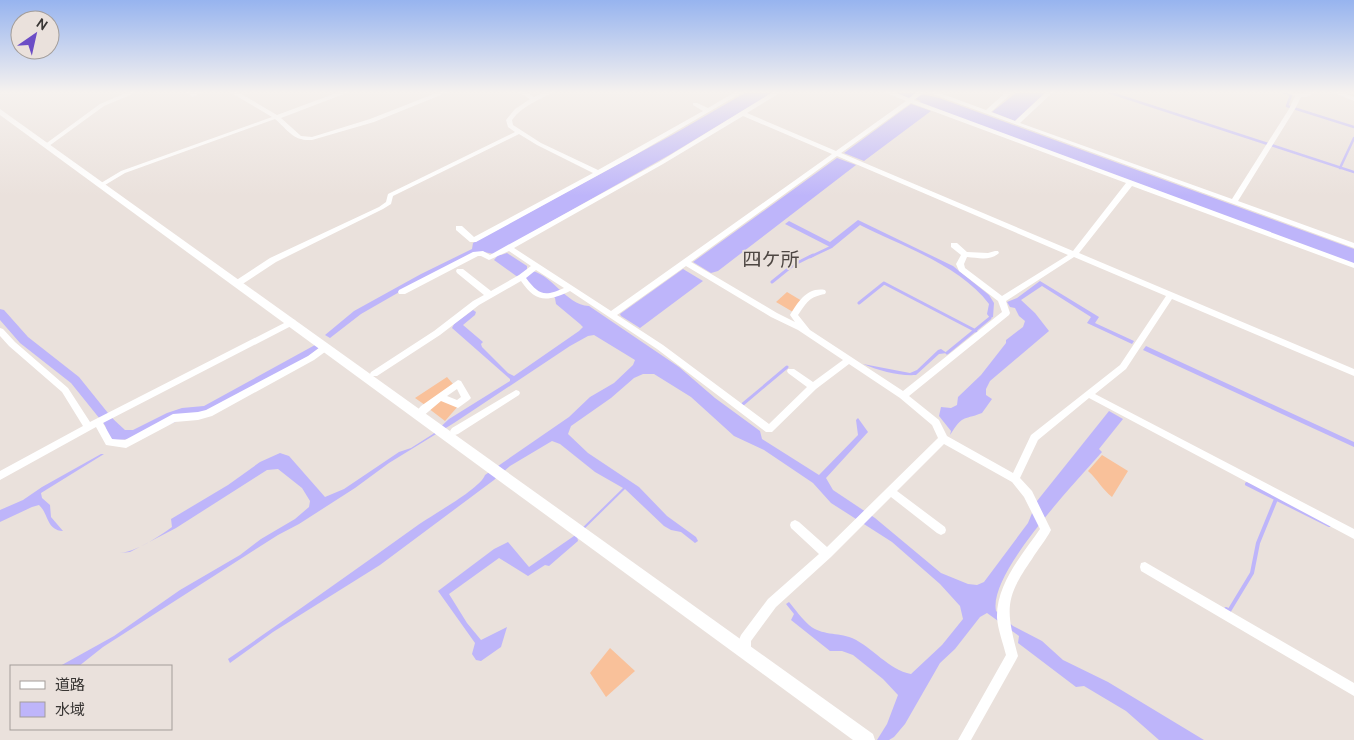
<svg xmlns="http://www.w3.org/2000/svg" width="1354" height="740" font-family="Cabin,'Noto Sans JP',sans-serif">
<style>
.green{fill:#f9c19a}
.water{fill:#beb5fa}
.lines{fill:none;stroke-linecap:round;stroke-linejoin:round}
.stream-far2{stroke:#beb5fa;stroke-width:2.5}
.stream-far1{stroke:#beb5fa;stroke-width:3}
.stream{stroke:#beb5fa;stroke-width:4}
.canal{fill:#beb5fa;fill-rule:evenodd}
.minor{fill:#fff;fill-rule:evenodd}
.tertiary{fill:#fff;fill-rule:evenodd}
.labels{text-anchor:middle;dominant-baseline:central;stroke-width:4;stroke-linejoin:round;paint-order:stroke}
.quarter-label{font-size:19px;fill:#4e4743;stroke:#eae1dc}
</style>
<rect width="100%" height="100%" fill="#eae1dc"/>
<path class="green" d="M787,292l15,9 -9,11 -17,-10z
M447,377l6,7 -28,21 -10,-7z
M439,400l20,5 -14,16 -17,-13z
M1102,455l26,16 -16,26c-10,-8 -14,-17 -24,-26z
M610,648l25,23 -29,26 -16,-24z"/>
<path class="water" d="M745,93h27l-101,61 -177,100 -10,-2 -76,35 -47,27 -31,24 -5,-3 29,-24 67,-37 51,-25 1,-6 201,-109z
M893,93h24l22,5 415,151v16l-436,-162 3,-2 -11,-4 -1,2z
M1016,93h29l-30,28 -23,-9z
M911,104l20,7 -67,50 -20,-8z
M837,158l19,7 -138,106 -7,2 -18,-11z
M858,220l95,46 36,29 5,8 -1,14 -3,1 -3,-4 2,-10c-28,-38 -87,-58 -129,-79l-28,23 -47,-24 4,-3 41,21z
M507,253l20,13v4c25,2 38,35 62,36l90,61 36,31 45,33 2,8 57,36 39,-40 -2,-15 2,-2 10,14 -42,46 7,12 42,28 66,55 27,11 9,1 7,-3 44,-59 9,-22 72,-90 14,8 -24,30 3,3c-25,29 -114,121 -106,159l17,15 29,15 21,19 45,22 96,58h-45l-33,-29 -42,-25 -8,1 -58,-44 1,-7 -32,-23 -7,4 -25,32 -15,14 -35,61 -11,13 -5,3h-12l10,-16 11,-29 -15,-16 -30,-24 -11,-4h-12l-39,-31 3,-6 -8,-10 3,-2c6,7 13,17 20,23 13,11 28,7 43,13 20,9 37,32 59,36l31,-29 21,-26 -3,-13 -20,-22 -48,-42 -61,-39 -18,-20 -49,-33 -30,-14 -43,-39 -37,-23h-11l-9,4 -23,20 -40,28 -3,8 20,19 51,34 28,29 29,21 2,4 -3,2 -14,-11 -10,-2 -7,-4 -39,-37 -48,47 1,5 -29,25 -4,-1 -17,11 -29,-18 -50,36 18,29 14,17 26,-13 -6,20 -20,14 -5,-1 -4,-6 3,-11 -37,-52 56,-42 14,-7 21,25 45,-31 49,-48 -28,-16 -35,-28 -8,-3 -42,25 -16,14 -114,85 -107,67 -43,31 -2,-4c64,-44 127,-89 190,-134 14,-10 62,-36 67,-50l84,-58 21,-20 24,-14 19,-18 2,-5 -41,-25 -6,1 -18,10 -116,77 -65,40 -34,25 -56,36 -21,11 -175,112 -24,19h-19l54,-30 66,-46 60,-35 21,-16 34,-20 14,-12 1,-6 -8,-13 -24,-19 -11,1 -91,58 -46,24 -10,1c18,-2 38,-16 52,-26l-1,-8 57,-34 32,-23 20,-9 9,3 36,41 19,-8 55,-37 12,-4 22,-14 16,-15 61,-38v-2l-58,-51 2,-4 19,-14 3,2 -1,3 -12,10 20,17 -2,2 1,3 26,26 6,3 65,-45 4,-4 -3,-3 -24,-20 -1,-6 -3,-3 -8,1 -50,-36 5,-6 2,1z
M683,269l20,12 -63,47 -19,-12 -1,-2z
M1040,281l59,36 -4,6 39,18 -2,3 -45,-21 4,-6 -49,-31 -21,14 14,13 14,18 -59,50 -4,8v6l6,4 -10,14c-21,8 -18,1 -32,22l1,-4 -12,-15 2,-9 10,1 6,-3 1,-8 23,-22 25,-32v-3l17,-13 2,-6 -6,-5 -4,-8 -5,-1 -3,-5 10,-4z
M315,345l4,3 -14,11 -99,52c-30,7 -65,31 -93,29l-5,-6 -4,-12 8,-4 13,12h8l34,-17 15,-5 22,-2z
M1146,346l208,96v5l-211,-97z
M941,349l6,4 -8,1 -23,21c-18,1 -36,-4 -53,-11l47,9 7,-3 21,-20z
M101,454h3l-63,39 1,5 8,7 1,12 12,14c-17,-1 -14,-17 -24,-26l-7,2 -32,15v-12l23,-10 19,-13z"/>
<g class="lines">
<path class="stream-far2" d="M1108,92l246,80
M1283,92l8,3 -4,11 67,21
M1340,168l14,-30
M810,257l21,-10"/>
<path class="stream-far1" d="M772,282l21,-17 20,-10
M859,303l25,-20 92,48
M947,353l43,-35
M743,404l44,-37"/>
<path class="stream" d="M1247,484l82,41
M1226,609l3,2 23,-38 6,-30 18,-44"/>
<path class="canal" d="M0,309l4,1 24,27 51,40 37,46 2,3 -2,3h-8l-37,-46 -51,-40 -20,-23z"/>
<path class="minor" d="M128,92h9l-33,14 -55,40 -5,-1 56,-41z
M186,92h15l-8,5z
M230,92h8l39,23 62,-23h10l-68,26 20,18 11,1 58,-18 69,-27h9l-74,30 -62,18c-19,1 -23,-9 -37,-21l-150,54 -20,12h-4v-2l20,-12 151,-54z
M518,92h8l8,5 10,-5h9c-15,9 -30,13 -41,28l1,5 28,18 57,27 105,-59 -10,-6v-2h4l11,5 27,-16h8l-108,63 -159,87h-6l-14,-12v-4h6l12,11 119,-64 -56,-28 -18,-11 -126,62 -2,8 -8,5 -107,53 -35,23h-6l-1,-2 1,-2 35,-23 109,-51 7,-5 2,-8 127,-62 -7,-5 -2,-7 9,-11 15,-10z
M773,92h8l-34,21 89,38 70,-50 -22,-9h10l15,6 8,-6h8l-11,8 440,163v5l-222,-82 -53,67 275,116v7l-182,-77 -46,70 -31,25 259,135v10l-265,-141 -51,42 -18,38 12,13 19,39c-5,10 -13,19 -19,29 -28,40 -26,51 -14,97l-2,4 -45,80h-13l48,-85c-3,-12 -8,-25 -9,-37 -1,-34 25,-63 43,-89l-16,-32 -12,-15 -68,-38 -47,47 48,36 1,3 -1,3 -4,2 -4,-2 -46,-36 -60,60 -55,50 -25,34v10l-2,4 -4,2 -4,-2c-3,-6 -3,-14 0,-20l27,-36 51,-45 -28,-26 -1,-3 1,-3 4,-2 4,2 28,25 111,-109 -6,-13 -32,-27 -51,-34 -33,25 -44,43h-6l-109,-83 -87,-58c-23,11 -34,12 -49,-10l-42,24 -39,30 -63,41h-6l-1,-2 1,-2 63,-41 39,-30 11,-6 -27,-22 -1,-2 1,-2h6l28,22 28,-16 12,-9 -22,-15 -20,9 -8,-4h-3l-73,38h-6l-1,-2 1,-2 74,-38 10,-1 7,4 16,-9 153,-84zM911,103l215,80 -53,68 -232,-98zM743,116l89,38 -221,157 -97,-63 149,-84zM837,156l231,99 -66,41 -37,-28 -1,-4 3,-7c12,1 23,4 32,-4l-1,-2h-3l-7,2 -21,-1 -10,-9h-6v4l10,8 -5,9 3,7 39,30 4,11 -99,79 -93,-61 -12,-15c9,-13 11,-18 27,-21l1,-2 -1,-2c-18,-3 -27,12 -35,25l5,7 -18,-9 -86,-51zM1074,257l92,39 -46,69 -89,70 -18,38 -66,-37 -8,-16 -30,-24 100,-81 1,-2 -4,-12zM686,266l85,51 27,13 45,30 -30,22 -19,-13h-6l-1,2 1,2 19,14 -38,37 -106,-79 -46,-30zM536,270l28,18c-20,9 -25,7 -38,-10z
M927,92h10l49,18 20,-18h7l-22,20 24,9 31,-29h7l-33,31 212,76 57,-90 6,-13 -10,-4 19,2 3,-2h8l-8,5h-6l-6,12 -57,92 116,42v5z
M1332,92h10l12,5v4z
M292,319l3,1 1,2 -1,2 -192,99 9,16 13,1 48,-26 25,-2 8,-2 102,-54 15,-11h6l1,2 -1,2 -15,11 -102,56 -14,4 -23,2 -49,26 -20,-3 -10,-18 -96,53v-9l83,-45 -21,-34 -53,-46 -9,-10v-8l3,1 12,13 53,46 22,34z
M458,380l3,1 10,17 -2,2 -11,8 -17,-7 -19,16h-6l-2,-3 7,-8zM457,389l4,8 -4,3 -10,-4z
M516,390l3,1 1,2 -1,2 -61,39 -3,1 -3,-1 -2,-3 2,-3z
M1145,562l209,121v13l-213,-125 -1,-4 1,-4z"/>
<path class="tertiary" d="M0,109l873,625 2,6h-22l-853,-625z"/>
</g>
<linearGradient id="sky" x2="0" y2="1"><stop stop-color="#97b4ef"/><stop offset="0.47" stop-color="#f6f2ef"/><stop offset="1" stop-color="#f6f2ef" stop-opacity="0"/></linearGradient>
<rect width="1354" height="196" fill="url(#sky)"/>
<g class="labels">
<g class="quarter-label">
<text x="771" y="259">四ケ所</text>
</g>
</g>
<rect x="10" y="665" width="162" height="65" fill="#eae1dc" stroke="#a39d99"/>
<rect x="20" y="681" width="25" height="8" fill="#ffffff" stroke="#a39d99"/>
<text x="55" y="690" font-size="15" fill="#393634">道路</text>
<rect x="20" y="702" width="25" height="15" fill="#beb5fa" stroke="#a39d99"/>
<text x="55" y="715" font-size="15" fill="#393634">水域</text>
<g transform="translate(35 35) rotate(34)"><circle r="24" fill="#eae1dc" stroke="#a39d99"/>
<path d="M0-4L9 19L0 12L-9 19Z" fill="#6b4dc6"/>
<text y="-8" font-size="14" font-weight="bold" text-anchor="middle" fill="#393634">N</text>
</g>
</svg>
